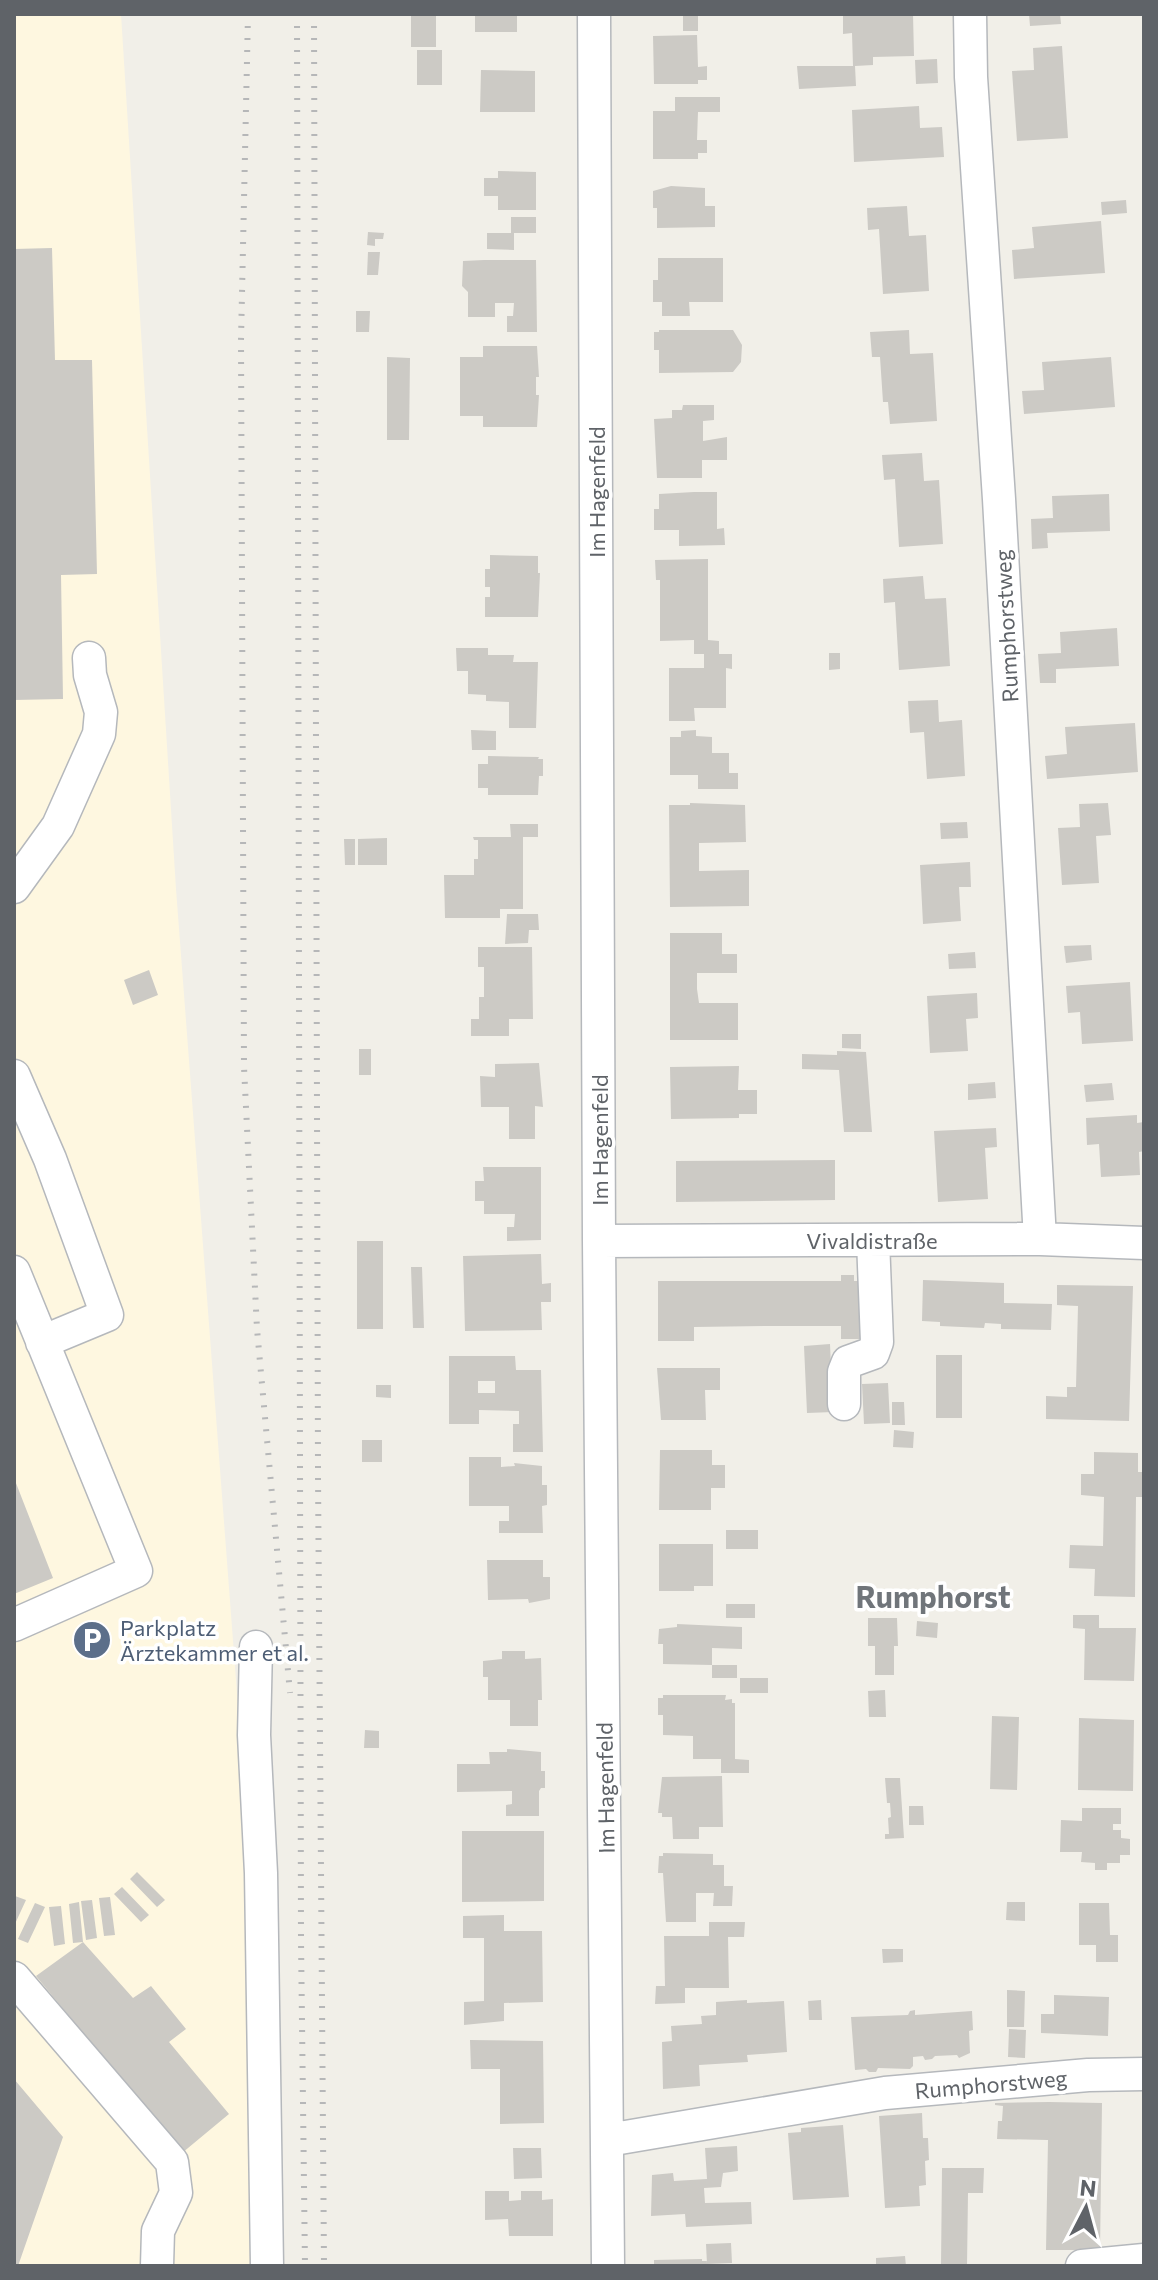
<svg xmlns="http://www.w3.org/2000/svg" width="1158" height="2280" font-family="Commissioner,sans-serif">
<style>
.commercial{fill:#fef7e0}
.building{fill:#cccac5;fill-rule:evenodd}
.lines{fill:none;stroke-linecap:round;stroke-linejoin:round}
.minor-casing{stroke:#b5b8bc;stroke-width:35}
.minor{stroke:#fff;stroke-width:32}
.rail{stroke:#b6b7b8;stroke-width:6;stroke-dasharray:2 10;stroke-linecap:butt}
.labels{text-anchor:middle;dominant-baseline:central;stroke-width:7;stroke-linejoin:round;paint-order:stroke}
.street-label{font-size:22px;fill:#5f6368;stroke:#fff}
.service-label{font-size:22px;fill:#4e5e75;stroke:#fff;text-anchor:start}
.district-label{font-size:30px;font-weight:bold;fill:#70757a;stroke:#fff}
</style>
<rect width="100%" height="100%" fill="#f1efe8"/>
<path class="commercial" d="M14,14h107l55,875 81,1068 -3,309h-240z"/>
<path class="building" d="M411,14h25v33h-25z
M475,14h42v18h-42z
M683,14h15v17h-15z
M843,14h70l1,42 -41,1v8l-18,1 1,20 -57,3 -2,-23h56l-1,-33 -9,1z
M1029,14h31l1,10 -31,2z
M697,35l1,32 9,-1v14h-9v4h-44l-1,-48z
M1062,46l6,92 -51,3 -5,-70 22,-1 -1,-22z
M417,50h25v35h-25z
M937,59l1,24 -22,1 -1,-24z
M481,70l54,1v41h-55z
M675,97h45v15h-22l-1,28h10v13h-9v6h-45v-48h22z
M919,106l1,22 22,-1 2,30 -90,5 -2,-52z
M498,171l38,1v38h-38v-14h-14v-18h14z
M671,186l34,2v18h10v21l-58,1v-20h-4v-17z
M1126,200l1,13 -25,2 -1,-13z
M907,206l2,30 17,-1 3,56 -46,3 -4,-65 -11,1 -1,-22z
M511,217h25v16h-22v17l-27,-1v-16h24z
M1101,221l4,52 -91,6 -2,-29 22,-2 -2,-21z
M368,232l16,1 -1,6h-8v7l-8,-1z
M52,248l3,112h37l5,214 -36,1 2,124 -49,1v-451z
M368,252h12l-2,23h-11z
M658,258h65v44h-34l1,14h-28v-14h-9v-22h5z
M484,260h52l1,72h-30v-16h6l1,-13h-19v14h-27v-25l-6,-6 1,-25z
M356,311h14l-1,21h-13z
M659,330h74l9,15 -1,17 -8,10 -74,1v-23h-5v-18h5z
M909,330l1,24 23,-1 4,68 -47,3 -2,-22h-5l-3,-45h-8l-2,-25z
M483,346h54l2,31h-3v18h3l-2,32h-54v-11h-23v-59h23z
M387,357l23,1 -1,82h-22z
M1111,357l4,50 -91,7 -2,-23 22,-1 -2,-28z
M683,405h31v15l-11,1v20l24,-4v23h-25v18h-45l-3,-59 18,-1v-8h10z
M922,453l2,28 15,-1 4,64 -44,3 -4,-68 -11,1 -2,-25z
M694,492h23v37l7,-1 1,17 -46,1v-16h-25v-21h5v-15z
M1109,494l1,37 -63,2 1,15 -16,1 -1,-30 22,-1 -1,-22z
M490,555l48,1v17h2l-2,44h-53v-20h5v-10h-5v-18h5z
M708,559v81l11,1v13h13v15l-6,-1v40h-32l1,13h-26v-53h35v-14h-10v-14l-34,1v-61h-4l-1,-20z
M923,576l2,23 21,-1 4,68 -51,4 -4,-68 -11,1 -1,-24z
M1117,628l2,38 -63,3v14h-16l-2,-29 23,-1 -1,-21z
M456,648h32v7h26l-1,7h25l-2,66h-27v-26l-23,-1v-6l-18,-1v-23h-11z
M829,653h11v16l-11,1z
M938,700l1,22 23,-2 3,56 -38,3 -3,-47 -14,1 -2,-32z
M1135,723l3,49 -91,7 -2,-23 22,-2 -2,-27z
M471,730l25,1v19h-24z
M696,730v6l16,1v16h17v20h9v16h-40v-14h-28v-38h11v-6z
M488,756l51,1 -1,2h5v17h-4l-1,19h-50v-7h-10v-24h10z
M690,803l55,2 1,37 -47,1v28l50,-1v36l-79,1 -1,-102h21z
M1108,803l3,32 -15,1 3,47 -37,2 -4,-57 22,-1 -1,-23z
M967,822l1,16 -27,1 -1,-16z
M510,824h28v13h-15v72h-23v9h-55l-1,-43h30v-16h4v-19h-4l-1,-3h38z
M387,838v27h-29v-26z
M344,839h11v26h-10z
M970,862l1,25h-12l2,34 -38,3 -3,-59z
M507,914h31l1,16h-10l-1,13 -23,1z
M670,933h52v21h15v19h-40v16l2,14h39v37h-68z
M1091,945l1,15 -26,3 -2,-17z
M478,947h54l1,72h-24v17h-38v-17h8v-22h5v-30h-6z
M975,952l1,16 -27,1 -1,-15z
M149,970l9,25 -25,10 -9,-25z
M1130,982l3,59 -51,3 -2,-32 -12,1 -2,-27z
M977,993l1,25 -12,1 2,32 -38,2 -3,-57z
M842,1034h19v15l-19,-1z
M359,1049h12v26h-12z
M837,1051l29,1 6,80h-28l-5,-62 -37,-1v-15l35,1z
M539,1063l4,44 -8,-1v33h-26v-32h-28l-1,-31 15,1v-13z
M739,1066l-1,24h19v24h-18v4l-68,1 -1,-52z
M995,1082l1,16 -28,2v-16z
M1112,1083l2,17 -28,2 -2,-17z
M1137,1115v8l7,-1v29l-5,1 1,23 -39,2 -2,-33 -12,1 -1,-27z
M996,1128l1,19 -12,1 3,51 -50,3 -4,-71z
M835,1160v40l-159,2v-41z
M483,1167h58v73l-34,1v-14h7l1,-13h-31v-13h-9v-20h9z
M357,1241h26v88h-26z
M541,1254l1,30 9,-1v19h-10l1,28 -77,1 -2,-75z
M411,1267h11l2,61h-11z
M841,1275h13v6h16l2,58h-31v-13h-74l-73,1v14h-36v-60h183z
M923,1280l81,3v20l48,1 -1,26 -50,-1v-5l-16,-1 -1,5 -44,-2v-4l-18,-1z
M1057,1285l76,1 -4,135 -83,-2v-23l21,1v-10h9l2,-81 -21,-1z
M830,1344l3,68 -26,1 -3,-67z
M936,1355h26v63h-26z
M449,1356h66l1,14h25l2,82h-30v-28h6v-13l-40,-1v14h-30zM478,1381h17v12h-17z
M657,1368h63v22h-15l1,30h-45z
M888,1383l2,40 -26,1 -2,-40z
M376,1385h15v13l-15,-1z
M892,1402h12l1,23h-13z
M894,1430l20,2 -1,16 -20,-1z
M362,1440h20v22h-20z
M660,1450h52v15h13v23h-14v22h-52z
M1094,1452l44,1v19h4v25h-6l-1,100 -41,-1 1,-27 -26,-1 1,-23 33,1 1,-49 -23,-2v-21h13z
M469,1457h32v10l14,-1 -1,-3 28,3v19h5v20l-5,1 1,27h-44v-12h10v-15h-40z
M14,1478l39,100 -39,16z
M726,1530h32v19h-32z
M659,1544h54v42h-19v5h-35z
M487,1560h56v17h7v22l-21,4 -1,-4 -40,1z
M726,1604h29v14h-29z
M1073,1615h26v13h37l-2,53 -50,-1 1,-51 -12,-1z
M868,1618h29l1,28h-4v29h-19v-29h-7z
M917,1621l21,2 -1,15 -21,-2z
M677,1624l65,3v22l-30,-1v17l-49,-1v-20h-5l1,-15 18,-2z
M502,1651h23v8l16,-1 1,42h-4v26h-28v-26h-22v-23h-5v-16l19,-2z
M712,1665h25v13h-25z
M740,1678h28v15h-28z
M885,1690l1,27h-17l-1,-26z
M663,1695h63l-1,5 7,-1v4h3v56l14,1v13h-28v-14h-28v-23l-30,-1v-20h-5v-17h5z
M992,1716l27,1 -2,73 -27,-1z
M1079,1718l55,2 -1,71 -55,-1z
M365,1730l14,1v17h-15z
M507,1749l34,3v19h4v17h-4l-2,3v25h-33v-11l6,-1v-13l-55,1v-28h33l-1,-12h18z
M722,1776l1,51h-24v12h-26l-1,-22h-10v-4h-4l4,-36z
M885,1778h15l4,60 -19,1v-5h4l-1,-16 3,-1 -1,-14h-3z
M909,1806h14l1,19h-15z
M1082,1808h39v16h-8v6h8v8l9,1v16h-10v8h-13v7h-12v-7l-14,-1 1,-10h-22l1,-32 21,1z
M462,1831h82v70l-82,1z
M663,1853l50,1v11h11v21h9l-1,20h-19l1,-13h-18v29h-30l-3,-49h-5l1,-17h4z
M137,1872l28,28 -8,7 -27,-28z
M122,1887l27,28 -8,7 -27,-28z
M15,1896l11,4 -12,26v-29z
M110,1897l5,38 -11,1 -5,-38z
M92,1900l5,38 -11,2 -5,-39z
M79,1902l4,40 -10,1 -4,-39z
M1007,1902h18v19l-19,-1z
M35,1903l10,4 -17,36 -10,-4z
M1079,1903h30l1,32h8v27h-22v-17h-17z
M61,1906l4,38 -11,2 -5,-39z
M504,1915v16h38l1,71 -39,1v18l-40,4v-23l20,-1v-63h-21v-22z
M709,1922h36l-1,15h-16l1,51h-44v15l-30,1 1,-18h9l-1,-50h45z
M83,1942l50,56 18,-12 35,43 -17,13 60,72 -47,39 -146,-177z
M882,1949h21v13l-20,1z
M1007,1990l18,1 -1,36h-17z
M1054,1995l55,2 -1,39 -67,-3v-19h13z
M747,2000v3l37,-2 3,51 -40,3 1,7 -49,3 1,21 -37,3 -1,-47 10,-1 -1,-15 31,-2 -1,-8 15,-1v-13z
M821,2000l1,20h-13l-1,-19z
M915,2010v5l57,-4 1,19 -4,1 1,22 -11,5 -2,-3 -22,1 -3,3 -7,1 -2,-4 -10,1v9l-3,3 -32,-1 -2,4h-7l-3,-3 -11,1 -4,-53 57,-2 2,-4z
M1009,2029l17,1 -1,28 -17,-1z
M470,2040l73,1 1,82 -44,1v-55h-29z
M14,2079l49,58 -45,129h-4z
M1049,2102l53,1 -2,147h-54l2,-110 -51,-1 1,-18h4l1,-15 -8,-1v-2z
M922,2113l1,25h5l1,22 -4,1 1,24 -7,1 1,20 -35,2 -6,-92z
M843,2125l6,72 -56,3 -5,-67 13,-1v-4z
M737,2146l1,25 -15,2 -2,14 -17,1 1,15 46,-1 1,22 -66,3 -1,-13 -34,2 1,-41 21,-2 1,8 33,-2 -2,-31z
M513,2148h28l1,30 -28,1z
M942,2168h42l-1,25h-15l-1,73h-26z
M485,2191h24v10l12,-1v-9h21v9l11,-1v37h-44l-1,-17 -23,1z
M731,2243l1,20 -25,1 -1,-20z
M905,2256l1,10h-30v-8z
M702,2259v2h5v5h-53v-6z"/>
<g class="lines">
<defs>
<path id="minor" d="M594,14l5,1227 9,1025
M970,14l1,63 28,422 41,740
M14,887l44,-61 41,-92 2,-22 -11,-37 -1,-17
M14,1076l36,83 57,156 -65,27
M599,1241l441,-2 104,4
M14,1272l122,299 -122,54
M844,1404v-32l4,-10 25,-9 4,-11 -4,-102
M256,1647l-2,88 7,138 6,393
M14,1978l158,184 4,31 -18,38 -1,35
M608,2140l277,-47 203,-18 56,-1
M1082,2266l62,-6"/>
</defs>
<use href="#minor" class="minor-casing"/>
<use href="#minor" class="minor"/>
<path class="rail" d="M248,14l-7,326 3,727 13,262 33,364
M297,14l4,1926 4,326
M314,14l4,1461 6,791"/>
</g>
<defs>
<symbol id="parking-disc" viewBox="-11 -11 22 22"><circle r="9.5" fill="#5c6f8a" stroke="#fff"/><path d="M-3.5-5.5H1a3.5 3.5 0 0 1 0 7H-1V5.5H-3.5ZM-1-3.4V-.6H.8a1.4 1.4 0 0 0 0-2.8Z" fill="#fff"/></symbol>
</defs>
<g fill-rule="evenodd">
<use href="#parking-disc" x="70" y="1618" width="44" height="44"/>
</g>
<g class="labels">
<g class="street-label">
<text transform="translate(596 492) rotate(-90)">Im Hagenfeld</text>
<text transform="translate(1006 626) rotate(-93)">Rumphorstweg</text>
<text transform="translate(599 1140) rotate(-90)">Im Hagenfeld</text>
<text x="872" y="1240">Vivaldistraße</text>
<text transform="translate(605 1788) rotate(-91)">Im Hagenfeld</text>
<text transform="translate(991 2084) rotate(-5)">Rumphorstweg</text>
</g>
<g class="service-label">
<text x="120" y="1627">Parkplatz<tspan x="120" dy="25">Ärztekammer et al.</tspan></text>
</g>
<g class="district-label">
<text x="933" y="1595">Rumphorst</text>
</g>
</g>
<rect width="1158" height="2280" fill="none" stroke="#5f6368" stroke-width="32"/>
<g transform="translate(1086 2208) rotate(6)" stroke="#ffffff" stroke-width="6" paint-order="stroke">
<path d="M0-6L14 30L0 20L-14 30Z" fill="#5f6368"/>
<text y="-12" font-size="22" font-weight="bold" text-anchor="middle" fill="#5f6368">N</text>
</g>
</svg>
